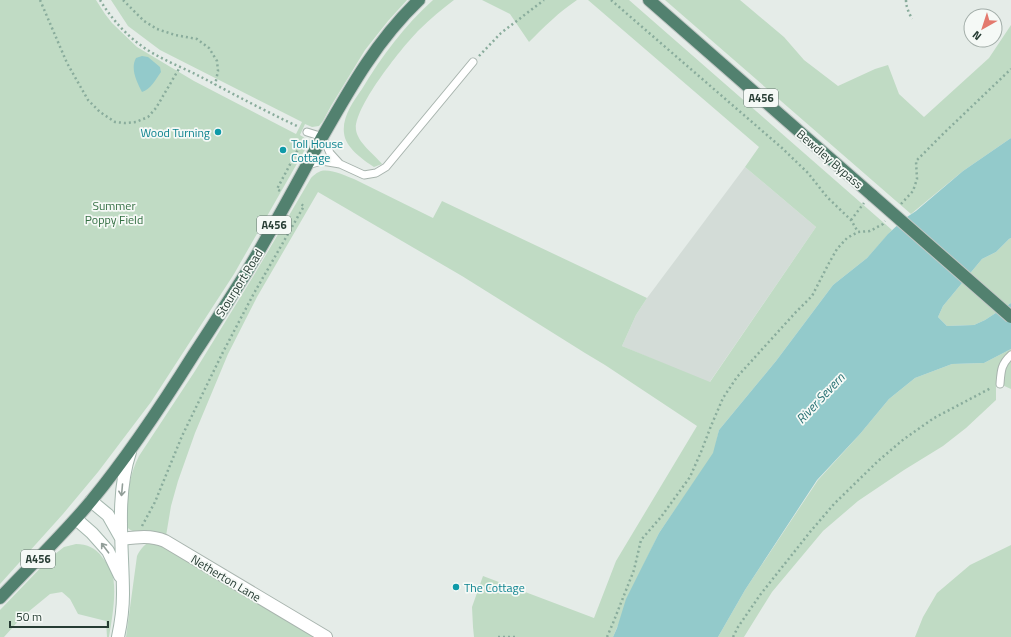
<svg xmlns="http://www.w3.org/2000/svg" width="1011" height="637" font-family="'Titillium Web',sans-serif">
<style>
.built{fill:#d3dcd7}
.green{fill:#c0dbc4}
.water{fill:#93cacb}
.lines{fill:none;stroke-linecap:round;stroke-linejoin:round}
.service-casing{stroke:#a8b4ae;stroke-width:9}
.minor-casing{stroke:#a8b4ae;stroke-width:14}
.secondary-casing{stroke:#a4b7ae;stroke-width:14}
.trunk-casing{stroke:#c2c8c6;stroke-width:14}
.path{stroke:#89ac9c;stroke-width:2.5;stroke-dasharray:2 3;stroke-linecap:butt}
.service{stroke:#fff;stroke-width:7}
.minor{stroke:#fff;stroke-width:12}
.secondary{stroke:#fff;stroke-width:12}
.trunk{stroke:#52816f;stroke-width:12}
.trunk-bridge-casing{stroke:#c2c8c6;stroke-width:14;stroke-linecap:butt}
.trunk-bridge{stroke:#52816f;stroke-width:12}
.oneway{stroke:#929e99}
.culture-dot{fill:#0f9aa8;stroke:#f5f9f6;stroke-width:1.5}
.labels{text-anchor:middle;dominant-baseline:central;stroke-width:3.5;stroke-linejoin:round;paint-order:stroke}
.shield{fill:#f5f9f6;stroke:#64756e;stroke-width:1}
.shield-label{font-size:11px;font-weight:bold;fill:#263c33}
.culture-label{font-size:12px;fill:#0d838f;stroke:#f5f9f6;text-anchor:start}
.street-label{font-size:12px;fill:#263c33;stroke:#f5f9f6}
.park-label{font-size:12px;fill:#346f43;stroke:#f5f9f6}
.water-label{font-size:13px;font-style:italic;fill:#267072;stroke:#f5f9f6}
</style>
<rect width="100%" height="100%" fill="#e5ece8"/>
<path class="built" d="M745,167l71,60 -107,156 -87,-37 14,-31 11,-17z"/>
<path class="green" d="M0,0h96l9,14 7,9 25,24 57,34 102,53 6,-12 -142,-72 -32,-24 -17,-26h296l-19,21 -23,29 -34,56 -8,15 -4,5 -7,1 -7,-3 -5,11c5,3 8,5 7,11l-73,128 -83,128 -53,70 -35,42 -63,70z
M433,0h21c-12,9 -24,19 -35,30 -16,16 -66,78 -63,100 2,13 18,24 26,34l-8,3c-11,-7 -29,-20 -30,-34 -2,-16 9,-31 18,-44 20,-33 42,-63 71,-89z
M482,0h95c-18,12 -33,27 -48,42l-19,-28z
M588,0h41l263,230 -25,28 -34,27 -57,76 -57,69 -5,23 -55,80 -14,29 -32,75h-139l-1,-10 -1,-20 11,-31 111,42 22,-57 81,-135 -92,-61 -20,-12 -123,-77 -144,-84 -61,105 -29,57 -33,79 -17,48 -7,25 -5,30 166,101h-206l11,-81c3,-6 6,-10 12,-14l-7,-10c-6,-1 -13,0 -15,-6 -1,-23 1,-49 12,-70l56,-85 62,-101 54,-92c2,-2 5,-5 8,-6 8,-5 27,4 35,7l79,39 9,-17 205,97 -11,17 -14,31 88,36 106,-155 -71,-60 14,-20z
M665,0h75l44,37 20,23 34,26 37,-17 13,-4 11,29 25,23 65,-59 22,-33v113l-48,33 -52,43z
M1011,238v65l-26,17 -11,5 -27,1 -9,-9 5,-11 39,-47 14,-7 13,-13z
M1011,349v40l-11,-5 -4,1v15l-30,28 -23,18 -39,24 -46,31 -35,30 -51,61 -28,45h-26l27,-47 73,-110 42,-46 29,-35 26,-21 37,-14 32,-1z
M76,544c11,0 20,4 26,13 3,4 7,8 9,13 7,17 1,49 -2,67h-2l-1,-16 -28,-7 -8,-15 -8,-7 -12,2 -28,23 -18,20h-4v-27l50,-52 14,-11z
M1011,545v92h-96l8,-20 14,-24 33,-28z"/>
<path class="water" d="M142,56l6,1 12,10 1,5c-5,7 -11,18 -19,20 -5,-10 -12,-23 -6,-34z
M1011,138v100l-2,1 -13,13 -14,7 -39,47 -5,11 9,9 27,-1 11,-5 26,-17v46l-27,14 -32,1 -37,14 -26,21 -29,35 -43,46 -72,110 -27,47h-105l4,-9 9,-29 33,-66 54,-80 6,-23 57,-69 57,-76 34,-27 21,-24 16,-15 12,-8 47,-40z"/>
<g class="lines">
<defs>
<path id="service" d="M307,132l16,5 7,16 10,11 24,11 12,-2 10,-6 87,-105
M307,165l15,-4 18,3
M1000,384c1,-13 1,-20 11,-29"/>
<path id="minor" d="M122,539c15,-2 29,-4 43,2l161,96"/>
<path id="secondary" d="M91,501l17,14 13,23
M76,519l16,14 16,18 12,25
M118,637c3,-14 5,-28 5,-43 0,-47 -8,-96 7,-142"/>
<path id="trunk" d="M649,0l224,196
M0,598c30,-32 63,-63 91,-97 38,-46 71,-96 103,-147 18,-27 35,-54 52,-81 26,-43 50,-88 74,-132 29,-51 56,-100 99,-141"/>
</defs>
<use href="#service" class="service-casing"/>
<use href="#minor" class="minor-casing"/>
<use href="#secondary" class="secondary-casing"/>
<use href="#trunk" class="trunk-casing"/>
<path class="path" d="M40,0l27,63 21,37 12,12 15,10 10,1 11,-1 12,-5 8,-9 24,-41
M100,0c11,18 26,35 43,47 19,13 41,21 60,31 32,17 64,34 96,49
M123,0l21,21 13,8 18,6 22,4 12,9 8,13 1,10 -3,14
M611,0l171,148 26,25 19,24 24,23 7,12
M906,0c0,7 3,13 6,19
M479,56l22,-23 43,-33
M280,191l-3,-2 26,-49
M901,204l12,-13 4,-12 -1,-18 28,-28 67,-64
M851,220l13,-17
M142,526l13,-24 27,-66 40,-82 31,-59 51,-89 -5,-3
M498,637h17
M607,637l6,-14 21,-53 7,-30 20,-23 29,-40 11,-25 10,-26 12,-28 14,-21 58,-64 17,-17 17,-33 8,-14 10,-11 11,-6 12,-1 13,-7 2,-3
M733,637l5,-10 22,-32 50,-63 24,-28 44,-43 26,-22 30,-21 57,-30"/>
<use href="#service" class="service"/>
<use href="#minor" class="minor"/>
<use href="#secondary" class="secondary"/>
<use href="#trunk" class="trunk"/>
<defs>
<path id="trunk-bridge" d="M873,196l138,121"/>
</defs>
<use href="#trunk-bridge" class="trunk-bridge-casing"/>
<use href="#trunk-bridge" class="trunk-bridge"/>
</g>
<defs><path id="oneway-shaft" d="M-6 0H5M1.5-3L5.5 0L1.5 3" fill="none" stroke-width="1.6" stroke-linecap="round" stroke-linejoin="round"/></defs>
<g class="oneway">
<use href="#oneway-shaft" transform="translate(122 490) rotate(95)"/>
<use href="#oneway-shaft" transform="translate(105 548) rotate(-127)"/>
</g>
<g class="culture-dot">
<circle cx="218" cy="132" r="4"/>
<circle cx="283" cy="150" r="4"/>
<circle cx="456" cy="587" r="4"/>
</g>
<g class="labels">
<g class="shield">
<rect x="744" y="89" width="34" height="18" rx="3"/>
<rect x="257" y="216" width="34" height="18" rx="3"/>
<rect x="21" y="550" width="34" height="18" rx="3"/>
</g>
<g class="shield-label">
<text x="761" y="98">A456</text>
<text x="274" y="225">A456</text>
<text x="38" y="559">A456</text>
</g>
<g class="culture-label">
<text x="210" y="132" text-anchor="end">Wood Turning</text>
<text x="291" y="143">Toll House<tspan x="291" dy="14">Cottage</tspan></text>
<text x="464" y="587">The Cottage</text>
</g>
<g class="street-label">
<text transform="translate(830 159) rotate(41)">Bewdley Bypass</text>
<text transform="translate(239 283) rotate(-58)">Stourport Road</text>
<text transform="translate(226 578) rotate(31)">Netherton Lane</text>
</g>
<g class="park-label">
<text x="114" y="205">Summer<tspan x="114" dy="14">Poppy Field</tspan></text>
</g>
<g class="water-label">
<text transform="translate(820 398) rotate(-47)">River Severn</text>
</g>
</g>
<g transform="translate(983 28) rotate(219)"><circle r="19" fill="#f5f9f6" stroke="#a2ada8"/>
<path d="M0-3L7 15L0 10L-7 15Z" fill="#e3796d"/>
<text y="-6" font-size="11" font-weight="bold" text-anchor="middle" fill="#263c33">N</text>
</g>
<path d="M10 621v6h98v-6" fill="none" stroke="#263c33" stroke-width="2"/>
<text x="16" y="621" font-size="12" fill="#263c33" stroke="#f5f9f6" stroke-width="3" paint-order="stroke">50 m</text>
</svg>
